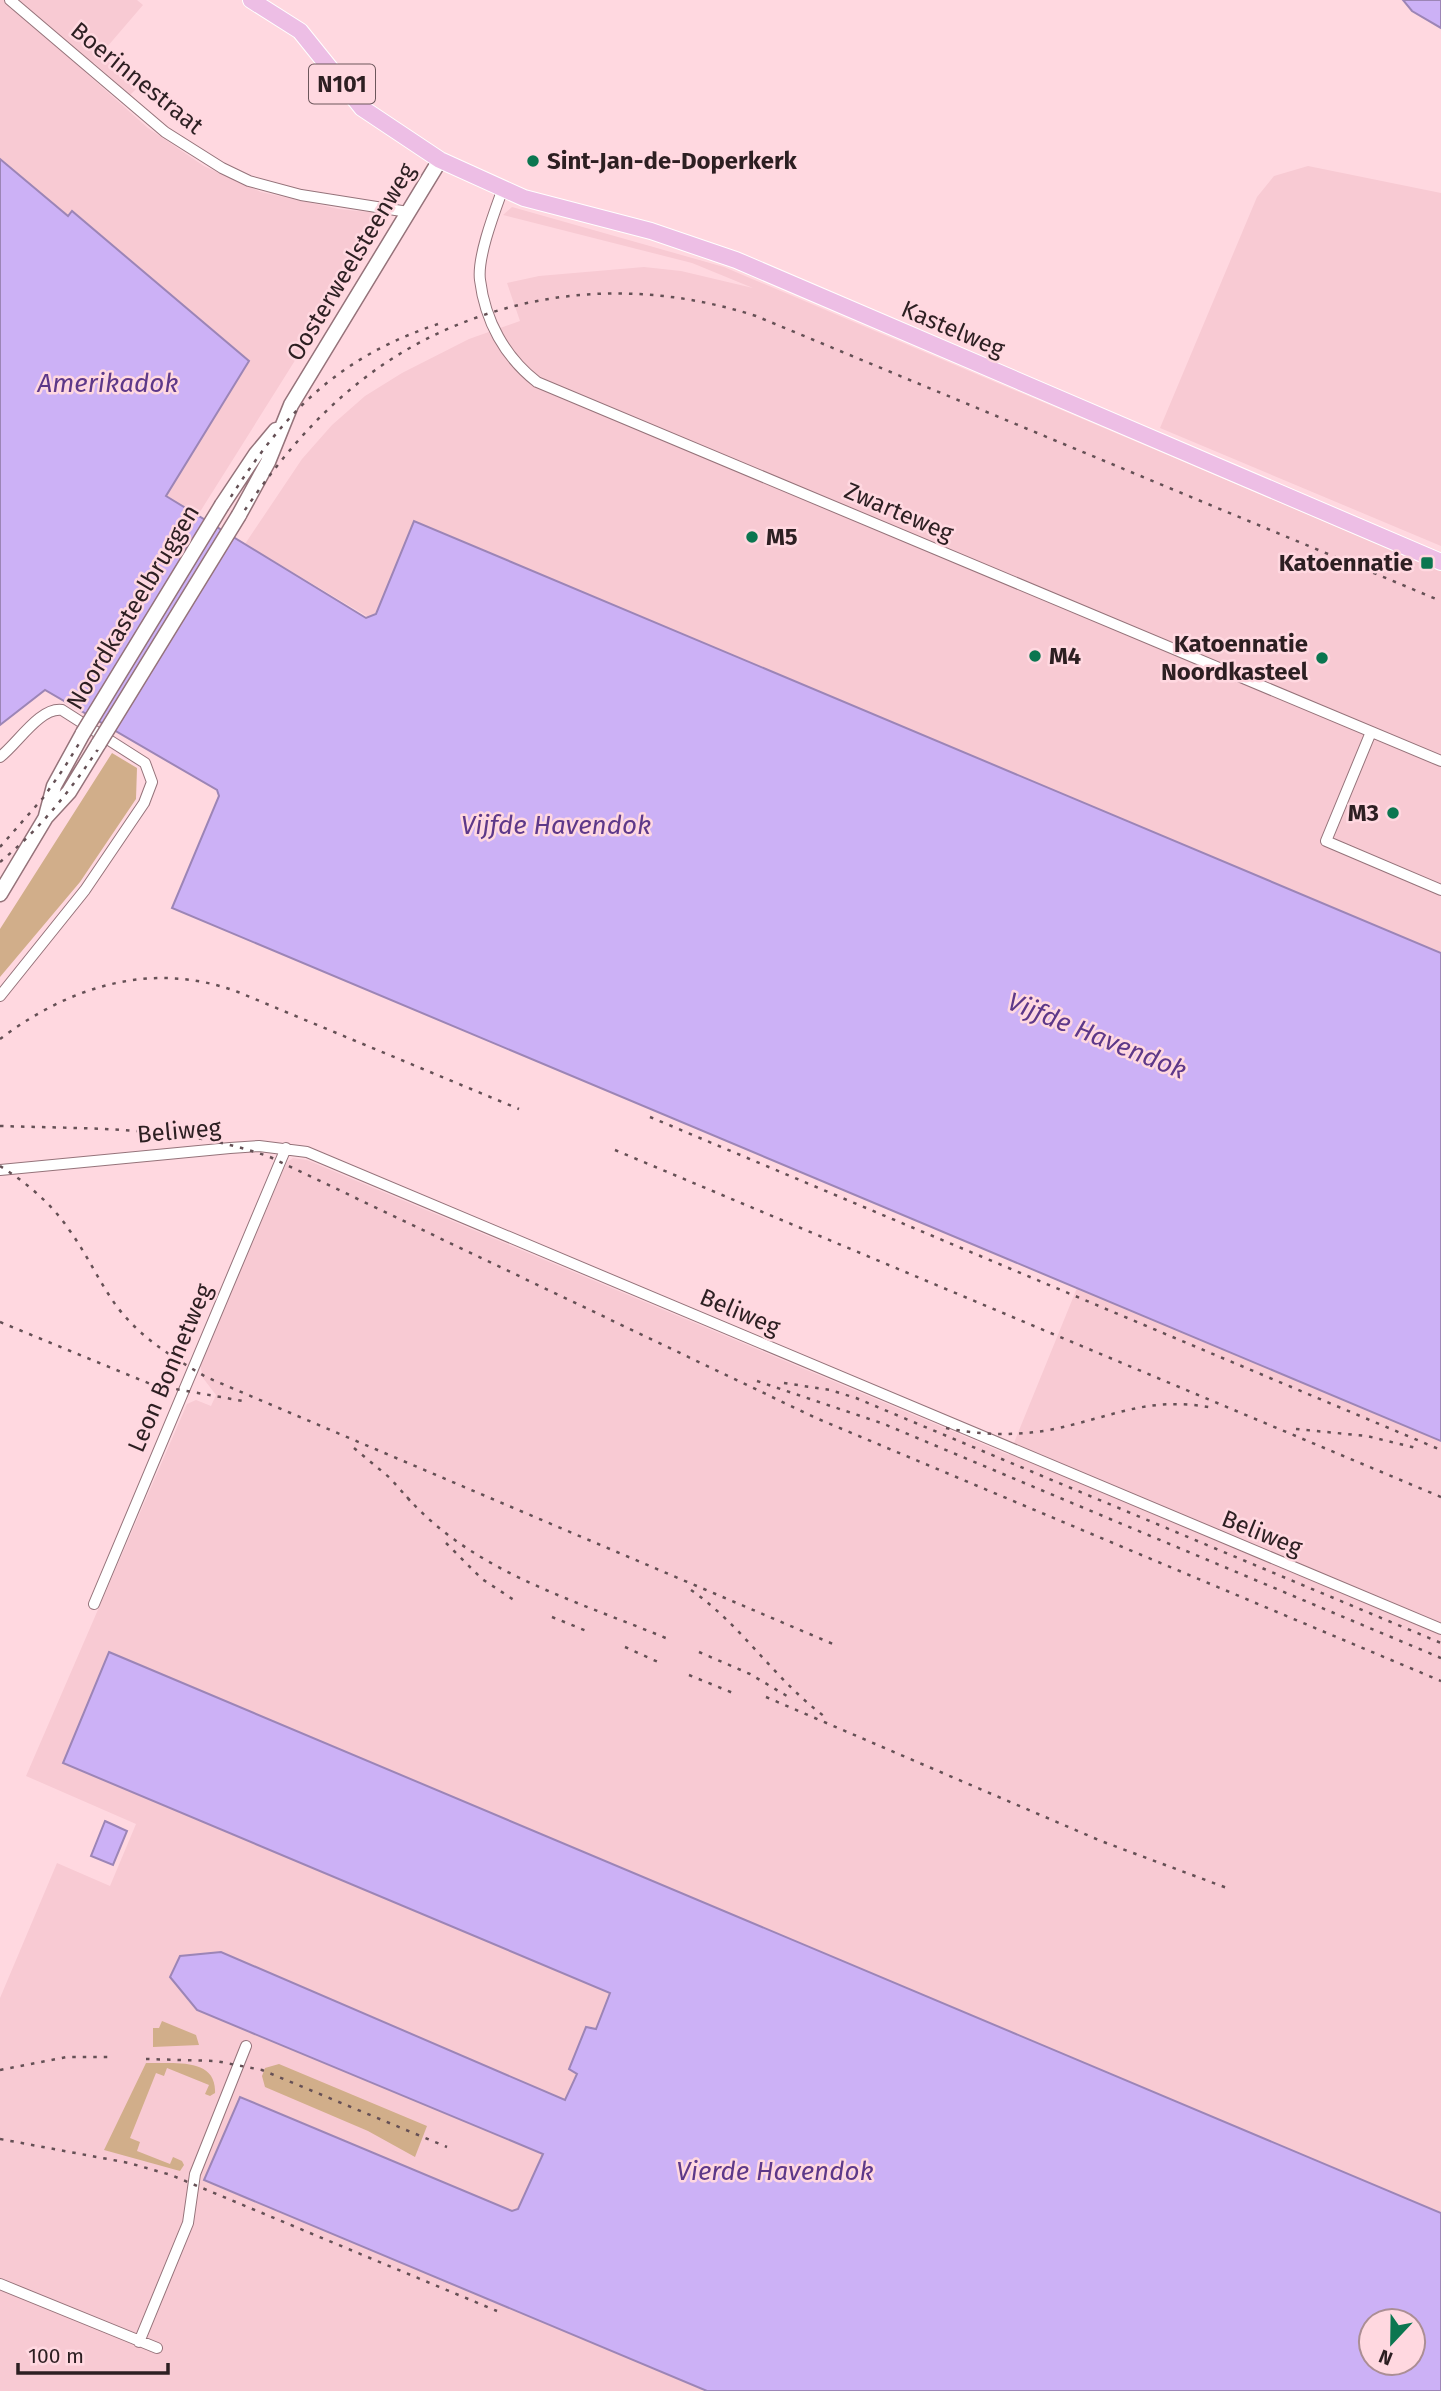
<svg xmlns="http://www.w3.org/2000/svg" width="1441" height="2391" font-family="'Fira Sans',sans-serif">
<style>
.built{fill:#f8cad3}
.green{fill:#d1ae8a}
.water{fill:#ccb1f6;stroke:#9c85b6;stroke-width:2;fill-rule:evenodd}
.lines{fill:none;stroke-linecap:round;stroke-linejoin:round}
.street-casing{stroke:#95737a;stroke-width:12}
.secondary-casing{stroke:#95737a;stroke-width:17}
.primary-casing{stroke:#fff;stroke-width:18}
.street{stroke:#fff;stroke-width:10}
.secondary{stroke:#fff;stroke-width:14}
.primary{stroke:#edbee5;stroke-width:16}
.rail{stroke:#655055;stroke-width:2.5;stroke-dasharray:3.5 7;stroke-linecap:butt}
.secondary-bridge-casing{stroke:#95737a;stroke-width:17;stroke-linecap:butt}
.secondary-bridge{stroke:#fff;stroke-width:14}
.poi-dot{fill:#0b7650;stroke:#ffd8e0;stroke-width:2.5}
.labels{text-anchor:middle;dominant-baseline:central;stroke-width:5;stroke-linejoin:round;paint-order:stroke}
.shield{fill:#ffd8e0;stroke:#6c565b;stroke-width:2}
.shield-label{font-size:23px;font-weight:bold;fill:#2d1f22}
.street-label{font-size:24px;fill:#2d1f22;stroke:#ffd8e0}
.poi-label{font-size:24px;font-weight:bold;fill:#2d1f22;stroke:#ffd8e0;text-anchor:start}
.water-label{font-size:26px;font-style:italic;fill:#5d3889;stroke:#ffd8e0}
</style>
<rect width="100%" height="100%" fill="#ffd8e0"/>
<path class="built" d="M0,0h137l6,5 -42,49 35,35 -6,6 -36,-32 -9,9 63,56 56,38 57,26 78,17 48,5 -189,301 -32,-19 -94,-284 -4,5 -68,-58z
M1308,166l133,27v353l-281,-118 97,-231 17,-21z
M512,207l212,60 717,304v382l-1027,-432 -38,93 -6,4 -125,-74 57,-85 30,-34 33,-29 37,-23 67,-34 51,-18 -13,-38 32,-7 105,-9 37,4 72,17 -61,-25 -189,-48z
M293,1158l14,2 702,295 68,-167 364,153v772l-1331,-561 -47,111 547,230 -14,36 -9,-2 -18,42 8,5 -11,26 -9,-3 -22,53 8,4 -25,55 -6,2 -271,-114 -37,83 503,211h-707v-393l57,-135 53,23 26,-62 -110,-48 161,-372 9,-4 15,6 5,-11 -13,-17 -3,-14 82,-191 5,-11z"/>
<path class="green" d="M112,753l25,15 -1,31 -56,83 -80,95v-48z
M162,2021l34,14 3,10 -46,2v-19h6z
M146,2063c25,1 71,-7 69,30l-5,3 -5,-2 4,-9 -42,-17 -3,8 -8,-3 -26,65 10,4 -3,9 33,13 3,-7 9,4 2,4 -4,6 -76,-21z
M279,2064l148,62 -12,31 -47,-26 -103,-44 -3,-11 3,-8z"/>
<path class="water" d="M1403,0h38v28l-29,-17z
M0,159l68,57 4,-5 177,150 -83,135 200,122 10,-4 38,-93 1027,432v488l-1269,-533 47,-112 -2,-6 -172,-100 -45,35z
M109,1652l1332,561v178h-734l-503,-211 36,-83 272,114 6,-2 25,-55 -346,-144 -27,-33 10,-21 41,-4 344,148 12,-26 -8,-5 17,-42 10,2 14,-36 -547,-230zM1371,2321h42v42h-42z
M105,1821l22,10 -14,34 -22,-9z"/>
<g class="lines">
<defs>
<path id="street" d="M10,0l155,132 57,36 27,13 52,14 107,17
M502,191c-8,22 -25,67 -22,89 5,41 25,77 57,102l904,379
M1371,732l-45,109 115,49
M0,757c18,-14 40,-50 62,-47l83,53 7,19 -8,21 -59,87 -85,106
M0,1170l230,-22 29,-2 48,6 1134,477
M94,1604l192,-456
M0,2284l157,64
M139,2342l49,-119 7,-49 51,-128"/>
<path id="secondary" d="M222,505l34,-51 20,-24
M239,515l29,-53 23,-57 149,-245
M46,816l8,-30 29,-53
M0,894l46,-77 23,-25 30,-49"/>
<path id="primary" d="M251,0l49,31 62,77 78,52 84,38 127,33 85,29 705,302"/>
</defs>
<use href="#street" class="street-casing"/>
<use href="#secondary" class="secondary-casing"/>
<use href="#primary" class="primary-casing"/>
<use href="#street" class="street"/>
<use href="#secondary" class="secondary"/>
<use href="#primary" class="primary"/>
<path class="rail" d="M0,847l43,-49 21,-30c40,-65 80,-130 120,-195 71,-116 116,-203 254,-249
M0,862c56,-46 93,-103 131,-165 98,-159 167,-323 359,-384 88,-28 179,-25 266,3l685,285
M0,1039c70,-53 153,-79 238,-47l281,117
M650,1117l791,333
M0,1126c91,3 184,0 270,31l546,261 625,263
M615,1150l826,347
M0,1166c27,17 52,38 70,65 18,25 30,53 48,77 24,31 56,50 88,69l627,267
M0,1322l153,63 90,16
M757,1381l127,43 557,234
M784,1383l46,7 26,8 585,245
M946,1428c34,7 69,8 103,2 62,-12 98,-35 165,-22
M1296,1429l71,7 49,12
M354,1448l36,30 22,25
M407,1497c67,76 171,104 261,142
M446,1543l36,36 35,23
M691,1590c52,36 85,92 137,129
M552,1617l37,15
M625,1647l33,15
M699,1652l51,22 42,25
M689,1675l44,18
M766,1697l335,144 126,47
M146,2059l70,2 46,9 185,77
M0,2070l67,-13h41
M0,2139l129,24 42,12 326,136"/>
<defs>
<path id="secondary-bridge" d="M83,733l139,-228
M99,743l140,-228"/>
</defs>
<use href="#secondary-bridge" class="secondary-bridge-casing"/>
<use href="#secondary-bridge" class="secondary-bridge"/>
</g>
<g class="poi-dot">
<circle cx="533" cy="161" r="7"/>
<circle cx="752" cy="537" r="7"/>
<rect x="1420" y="556" width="14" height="14" rx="3.5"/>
<circle cx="1035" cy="656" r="7"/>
<circle cx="1322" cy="658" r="7"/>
<circle cx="1393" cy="813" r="7"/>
</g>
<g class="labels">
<rect class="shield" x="309" y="64.5" width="66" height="39" rx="5"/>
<g class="shield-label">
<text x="342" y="84">N101</text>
</g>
<g class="street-label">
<text transform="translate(137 78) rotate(39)">Boerinnestraat</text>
<text transform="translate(351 262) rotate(-59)">Oosterweelsteenweg</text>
<text transform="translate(953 329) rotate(23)">Kastelweg</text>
<text transform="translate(899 512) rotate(23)">Zwarteweg</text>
<text transform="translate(133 607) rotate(-59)">Noordkasteelbruggen</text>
<text transform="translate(179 1131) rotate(-5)">Beliweg</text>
<text transform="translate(740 1312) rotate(23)">Beliweg</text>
<text transform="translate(170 1368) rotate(-67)">Leon Bonnetweg</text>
<text transform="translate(1262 1533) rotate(22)">Beliweg</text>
</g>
<g class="poi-label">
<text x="547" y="161">Sint-Jan-de-Doperkerk</text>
<text x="766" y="537">M5</text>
<text x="1413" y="563" text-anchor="end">Katoennatie</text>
<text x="1308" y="644" text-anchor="end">Katoennatie<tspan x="1308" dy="28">Noordkasteel</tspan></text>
<text x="1049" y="656">M4</text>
<text x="1379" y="813" text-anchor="end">M3</text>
</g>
<g class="water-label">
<text x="108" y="383">Amerikadok</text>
<text x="556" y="825">Vijfde Havendok</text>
<text transform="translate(1097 1036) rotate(22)">Vijfde Havendok</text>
<text x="775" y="2171">Vierde Havendok</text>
</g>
</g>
<g transform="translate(1392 2342) rotate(202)"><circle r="33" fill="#ffd8e0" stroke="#ab8e94" stroke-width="2"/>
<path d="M0-5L12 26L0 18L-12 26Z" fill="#0b7650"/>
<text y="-10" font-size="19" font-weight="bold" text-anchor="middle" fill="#2d1f22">N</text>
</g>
<path d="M18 2363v10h150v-10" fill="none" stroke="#2d1f22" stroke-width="3.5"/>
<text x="28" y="2363" font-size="21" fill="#2d1f22" stroke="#ffd8e0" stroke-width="5" paint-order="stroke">100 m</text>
</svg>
